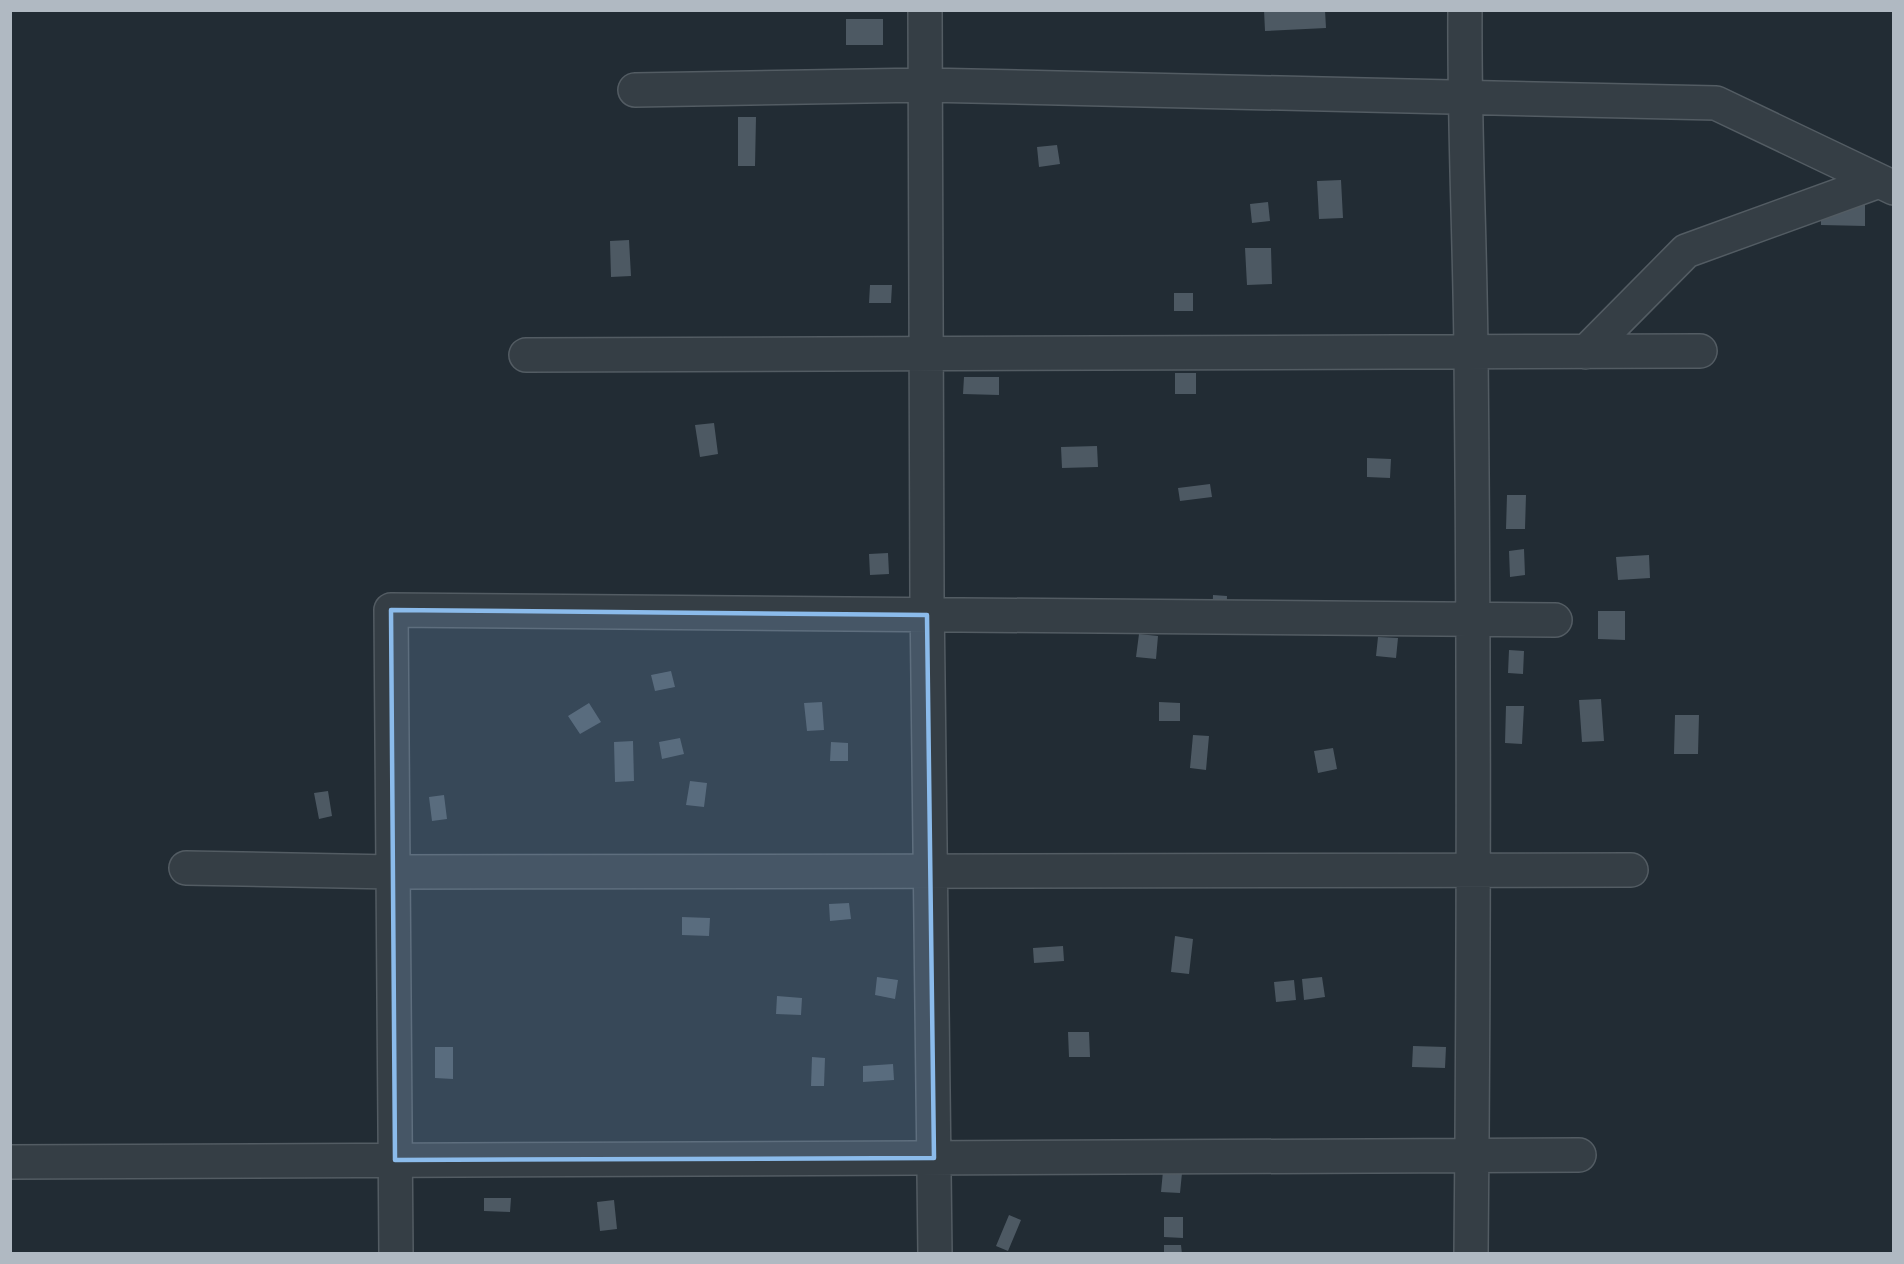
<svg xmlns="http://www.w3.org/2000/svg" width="1904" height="1264" font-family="'Nunito Sans',sans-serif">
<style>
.building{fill:#4d5963}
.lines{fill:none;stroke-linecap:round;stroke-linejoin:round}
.minor-casing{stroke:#535c63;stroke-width:36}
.minor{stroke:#353e45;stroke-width:33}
.marked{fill:#8bbbeb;fill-opacity:0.2;stroke:#8bbbeb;stroke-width:4.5;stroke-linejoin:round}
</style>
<rect width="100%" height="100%" fill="#222c34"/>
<path class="building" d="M1264,10h61l1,18 -61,3z
M846,19h37v26h-37z
M738,117h18l-1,49h-17z
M1057,145l3,19 -21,3 -2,-20z
M1341,180l2,38 -24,1 -2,-38z
M1268,202l2,19 -18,2 -2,-19z
M1821,204l44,1v21l-44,-1z
M629,240l2,36 -20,1 -1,-36z
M1245,248h26l1,36 -25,1z
M870,285h22l-1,18h-22z
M1174,293h19v18h-19z
M1175,373h21v21h-21z
M964,377h35v18l-36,-1z
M714,423l4,31 -18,3 -5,-32z
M1097,446l1,21 -36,1 -1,-21z
M1367,458l24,1 -1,19 -23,-1z
M1210,484l2,13 -32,4 -2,-13z
M1507,495h19l-1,34h-19z
M1524,549l1,26 -15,2 -1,-26z
M888,553l1,21 -19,1 -1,-21z
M1649,555l1,23 -32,2 -2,-23z
M1213,595l14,1 -1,27h-14z
M1598,611h27v29l-27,-1z
M1139,634l19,2 -2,23 -20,-2z
M1378,637l20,1 -2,20 -20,-2z
M1509,650l15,1 -1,23 -15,-1z
M671,671l4,16 -20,4 -4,-16z
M1601,699l3,42 -22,1 -3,-42z
M822,702l2,28 -17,1 -3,-28z
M1159,702l21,1v18h-21z
M589,703l12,19 -21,12 -12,-18z
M1506,706h18l-2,38 -17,-1z
M1675,715h24l-1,39h-24z
M1193,735l16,1 -3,34 -16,-2z
M680,738l4,16 -22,5 -3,-17z
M633,741l1,40 -19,1 -1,-40z
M831,742l17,1v18h-18z
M1333,748l4,21 -19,4 -4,-22z
M690,781l17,2 -3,24 -18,-2z
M328,791l4,25 -13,3 -5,-26z
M444,795l3,24 -15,2 -3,-24z
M849,903l2,16 -21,2 -1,-17z
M682,917l28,1 -1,18 -27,-1z
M1175,936l18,3 -4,35 -18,-2z
M1063,946l1,15 -30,2 -1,-15z
M877,977l21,3 -3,19 -20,-4z
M1322,977l3,20 -21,3 -2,-21z
M1294,980l2,20 -20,2 -2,-20z
M777,996l25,2 -1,17 -25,-1z
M1068,1032h21l1,25h-21z
M1413,1046l33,1 -1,21 -33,-1z
M435,1047h18v32l-18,-1z
M812,1057l13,1 -1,28h-13z
M893,1064l1,16 -31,2v-16z
M1163,1171l19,2 -2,20 -19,-1z
M484,1198h27l-1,14 -26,-1z
M614,1200l3,29 -17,2 -3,-29z
M1009,1215l12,5 -13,31 -12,-5z
M1164,1217h19v21l-19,-1z
M1164,1245h17l1,9h-18z"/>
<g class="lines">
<defs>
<path id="minor" d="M925,10l2,587 8,657
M1465,10c-1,115 5,229 6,344 3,300 3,600 0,900
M635,90l290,-5 791,18 178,85
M1586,352l100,-101 193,-70
M526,355l1174,-4
M186,868l206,4 1239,-2
M10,1162l1569,-7
M396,1254l-5,-644 1164,10"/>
</defs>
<use href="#minor" class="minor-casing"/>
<use href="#minor" class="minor"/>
</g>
<path class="marked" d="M391,610l536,5 7,543 -539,2z"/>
<rect width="1904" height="1264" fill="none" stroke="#b0b9c2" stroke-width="24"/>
</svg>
